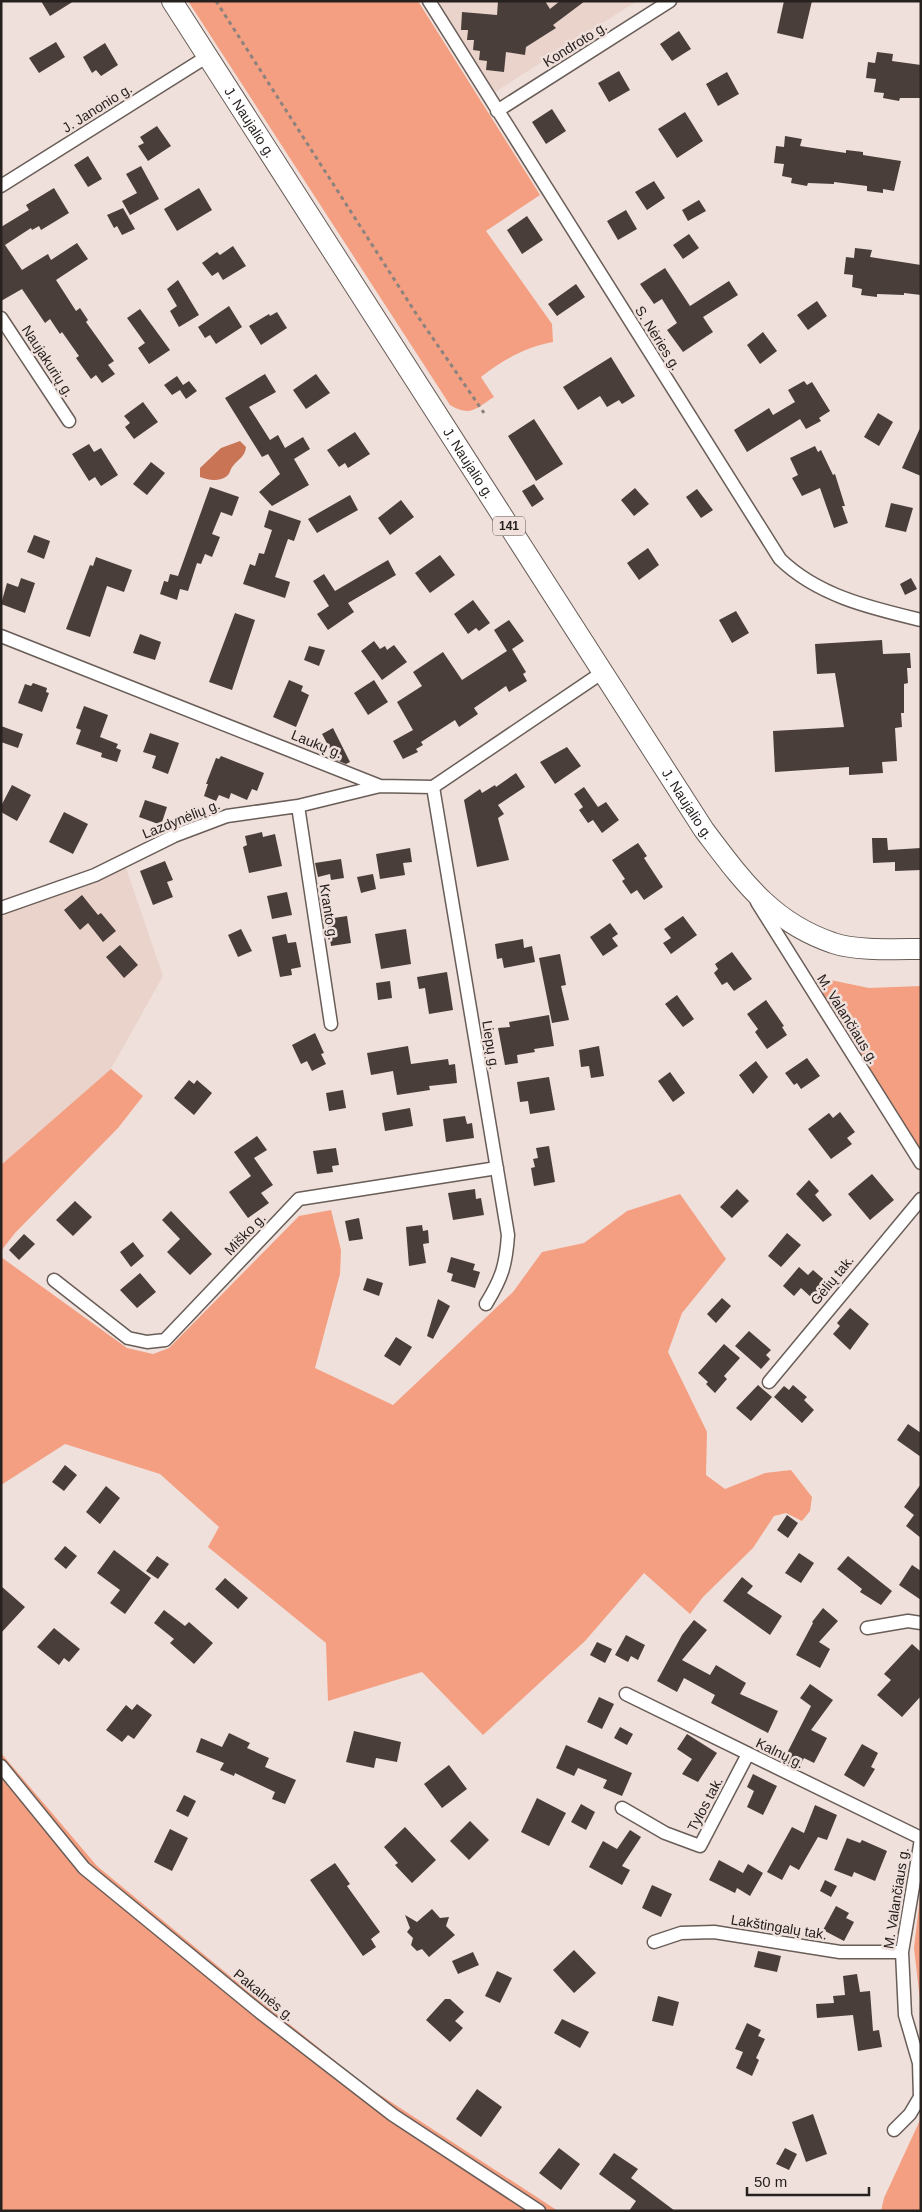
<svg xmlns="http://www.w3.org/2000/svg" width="922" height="2212" font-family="Arial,sans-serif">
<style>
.built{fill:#ead3cb}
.green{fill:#f49f81}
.water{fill:#c87455}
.building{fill:#4a3e3a}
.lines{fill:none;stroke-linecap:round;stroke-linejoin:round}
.street-casing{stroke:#695d58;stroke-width:15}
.primary-casing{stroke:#695d58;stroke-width:22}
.path{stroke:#8c827e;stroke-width:3;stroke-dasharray:4 4;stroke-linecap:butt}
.street{stroke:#fff;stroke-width:12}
.primary{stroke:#fff;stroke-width:20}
.labels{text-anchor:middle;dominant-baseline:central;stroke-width:5;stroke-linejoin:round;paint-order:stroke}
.shield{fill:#efe0db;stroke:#625a57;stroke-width:1}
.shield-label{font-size:12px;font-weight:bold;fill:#26201e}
.street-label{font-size:14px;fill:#26201e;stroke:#efe0db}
</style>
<rect width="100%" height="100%" fill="#efe0db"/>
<path class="built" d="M437,1h200l-142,91z
M125,865l38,111 -52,93 -110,96v-248l16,-9z"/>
<path class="green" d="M188,1h230l122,194 -54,36 66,93 1,18c-28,5 -50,18 -72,35l13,20c-19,12 -23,20 -44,8z
M816,977l53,11 52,-2v166l-107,-172z
M111,1069l32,27 -25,32 -103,105 -14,18v-86z
M680,1194l46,65 -44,54 -14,39 39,80 -1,43 19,14 40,-16 26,-3 21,27 -2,14 -8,10 -16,-8 -12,3 -21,32 -50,49 -13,17 -46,-41 -59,68 -102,94 -61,-63 -94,29 -2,-58 -118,-96 11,-20 -59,-53 -95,-30 -64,41v-228l126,91 26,6 16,-6 130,-132 32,-6 10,40 -1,24 -25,94 78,37 120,-113 29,-40 42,-9 43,-32z
M1,1753l96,113 145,120 123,99 193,126h-557z
M921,1888v121l-7,-61z
M921,2118v93h-40l3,-13z"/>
<path class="water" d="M240,441l6,6c-1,10 -8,12 -13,19 -3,3 -3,8 -6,10 -7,6 -20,4 -27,1v-9l21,-20z"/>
<path class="building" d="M41,1h33l-24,15z
M498,1h47l5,8 10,-8h25l-32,24 3,3 -30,19 -1,8 -19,-3 -2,20 -18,-2 1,-9 -8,-1 1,-9 -7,-1 1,-10h-7l1,-10h-7l1,-18 35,3z
M784,1h28l-9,38 -26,-6z
M679,31l12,18 -19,12 -12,-17z
M56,42l9,15 -26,16 -10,-15z
M105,43l13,22 -17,11 -5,-6 -4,3 -9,-16z
M877,52l16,2 -1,7 29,4v33h-21l-1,3 -16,-3 1,-5 -10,-1 2,-13 -10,-1 2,-16 7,1z
M619,71l11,19 -21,12 -11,-19z
M727,72l12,22 -21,12 -12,-22z
M552,109l14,22 -20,13 -14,-22z
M685,112l18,29 -26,17 -19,-29z
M157,126l14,20 -23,15 -10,-15 6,-3 -4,-6z
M785,136l17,3 -2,7 46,7v-3l17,2v3l38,6 -7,30 -11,-2v4l-16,-2v-5l-33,-4v2l-26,-1 -1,3 -16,-3 1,-5 -10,-2 2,-12 -10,-1 2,-17 8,1z
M88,156l14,23 -14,8 -14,-22z
M141,166l18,33 -29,16 -8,-14 15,-8 -11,-19z
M654,181l11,17 -18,12 -12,-18z
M54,188l15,25 -28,17 -2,-4 -7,4 -1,-2 -26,17 17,25 26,-16 3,6 26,-17 11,16 -32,21 20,31 4,-3 8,12 -2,2 28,39 -6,4 7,9 -13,9 -6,-8 -5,4 -15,-21 3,-2 -17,-24 -2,2 -10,-15 -5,4 -23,-34 -21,12v-74l28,-17 -3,-5z
M199,188l13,22 -35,21 -13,-22z
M699,200l7,11 -18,10 -6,-11z
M123,208l12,21 -13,6 -5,-9 -3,2 -7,-13z
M626,210l11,19 -19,11 -11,-19z
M527,216l16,24 -21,14 -15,-24z
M689,234l10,14 -16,11 -10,-14z
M233,246l13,20 -23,14 -5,-8 -6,4 -10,-13 15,-11 3,3z
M855,248l17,2 -2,7 51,8v30l-17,-2v2l-27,-1v3l-16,-2 1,-6 -10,-2 1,-12 -9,-1 2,-17 8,1z
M665,268l25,38 39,-25 9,14 -35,22 10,15 -30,20 -16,-22 10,-7 -15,-24 -8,5 -14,-20z
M178,280l21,35 -20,12 -9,-16 7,-5 -10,-17z
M576,284l9,13 -28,19 -9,-12z
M817,301l10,15 -19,14 -11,-15z
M229,306l13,21 -26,17 -6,-9 -5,3 -7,-11z
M140,309l30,41 -21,14 -11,-16 7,-5 -18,-25z
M277,312l10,16 -26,17 -12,-19 20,-12 1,2z
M763,332l14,19 -17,13 -13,-19z
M611,357l24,39 -13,8 -3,-4 -12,7 -7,-11 -22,14 -15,-23z
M265,374l11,18 -27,15 21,33 8,-5 7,13 18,-11 7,12 -16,10 15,26 -37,21 -13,-14 21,-18 -12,-20 -6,3 -37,-59z
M316,374l14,19 -24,16 -13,-19z
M177,376l6,9 6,-4 8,10 -11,8 -6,-9 -8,5 -8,-10z
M804,381l3,4 5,-3 18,29 -11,7 2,3 -15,8 -6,-10 -53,33 -13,-22 35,-22 4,7 22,-13 -7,-12z
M143,402l15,20 -24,17 -9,-12 5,-4 -6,-7z
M878,413l15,9 -14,24 -15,-9z
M534,419l29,45 -27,17 -28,-45z
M921,426v50l-19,-8z
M355,432l15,22 -22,14 -3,-5 -6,4 -12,-17z
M89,444l5,8 7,-4 17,27 -17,11 -6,-9 -6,4 -17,-27z
M815,446l3,6 3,-2 12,25 2,-1 10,32h-3l6,17 -14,5 -14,-40 -18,8 -10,-18 6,-3 -8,-17z
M151,462l14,11 -18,22 -14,-11z
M534,484l10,15 -12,8 -10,-16z
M210,487l29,10 -7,19 -11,-4 -9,22 8,3 -8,20 -7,-3 -4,10 -4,-1 -9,28 -8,-2 -3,11 -17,-6 4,-13 4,1 2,-8 8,2z
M635,488l14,16 -15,12 -13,-16z
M697,489l16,21 -12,8 -15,-21z
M350,495l8,15 -41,23 -9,-14z
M401,500l13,17 -24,18 -12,-17z
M891,503l22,5 -7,24 -21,-5z
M269,510l32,11 -7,20 -6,-2 -13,38 15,5 -5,16 -42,-14 7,-20 5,2 4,-13 5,1 8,-24 -8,-3z
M34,535l16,6 -6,18 -17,-7z
M648,548l11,17 -20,15 -12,-17z
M440,555l15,20 -25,18 -15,-20z
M96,557l36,13 -8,22 -17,-6 -17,51 -24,-8 24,-64 3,1z
M388,560l8,15 -48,28 6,9 -26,18 -11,-16 12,-8 -16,-25 11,-7 11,17z
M21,578l14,5 -10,30 -24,-9 6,-21 11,4z
M911,578l6,11 -12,6 -5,-11z
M473,600l17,23 -11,8 -3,-3 -8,6 -14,-20z
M736,611l13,22 -17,10 -13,-23z
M235,613l20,7 -23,70 -23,-8z
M509,620l15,21 -12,8 14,23 -3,2 4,7 -18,11 -3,-6 -32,22 4,6 -19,13 -4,-7 -34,22 2,3 -7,4 2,3 -15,7 -10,-18 20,-11 -16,-28 25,-16 -9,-14 30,-20 19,28 45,-29 -13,-21z
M140,634l21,8 -6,18 -22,-7z
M882,640l1,14 27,-1 1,15h-4l1,15 -4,1v29h-3l1,14 -7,1 2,33 -15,1 1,11 -34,2v-8l-74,5 -2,-41 71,-4 -9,-54 -18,1 -2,-30z
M374,641l6,8 5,-3 2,4 7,-5 13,17 -25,18 -21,-29z
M309,646l16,4 -6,16 -15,-6z
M289,680l14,6 -2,5 8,4 -13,32 -23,-10z
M374,680l14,22 -20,13 -14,-22z
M33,683l14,5 -1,4 3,1 -7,19 -24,-9 7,-19 6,2z
M84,706l24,9 -8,22 18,7 -2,4 5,2 -4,12 -16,-5 1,-4 -26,-9 5,-14 -5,-2z
M1,726l22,8 -5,14 -17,-6z
M333,728l17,34 -4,2 -10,-4 -14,-26z
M150,733l29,10 -11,31 -16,-6 4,-12 -13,-4z
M567,747l14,19 -26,18 -15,-22z
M221,756l43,17 -7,18 -5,-2 -5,11 -16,-7 -2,6 -10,-4 -3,6 -12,-5 4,-12h-2l10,-26 3,1z
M516,773l9,14 -27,18 6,9 -6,4 11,42 -32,7 -13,-67 16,-11 2,4 13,-8 1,2z
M12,785l19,10 -14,26 -16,-9v-6z
M584,787l14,20 8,-5 13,18 -17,13 -9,-13 -5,3 -9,-13 4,-3 -9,-13z
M145,800l22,7 -6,18 -22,-8z
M64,812l24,12 -15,30 -24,-12z
M262,832l1,5 12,-3 7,32 -33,7 -6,-26 4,-2 -2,-9z
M872,838h15l1,12 33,-2v22l-26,1v-9l-22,1z
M638,843l9,13 -3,2 19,29 -19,13 -7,-10 -6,4 -9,-13 3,-2 -13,-19z
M410,848l2,14 -9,1 2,12 -25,4 -4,-25z
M341,859l3,19 -13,2 -1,-6 -12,3 -3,-14z
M165,861l8,19 -6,2 6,15 -20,8 -13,-34z
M373,874l3,15 -15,4 -4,-16z
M287,892l5,23 -20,4 -5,-23z
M82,895l16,20 3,-2 15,18 -13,11 -15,-19 -8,7 -16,-20z
M347,916l4,27 -20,3 -4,-27z
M683,916l14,19 -26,19 -8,-11 8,-5 -7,-9z
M610,923l8,11 -6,4 6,8 -15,10 -13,-19z
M241,929l11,22 -14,6 -10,-22z
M406,929l5,35 -30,5 -6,-35z
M286,934l2,9 8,-1 5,25 -10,2 1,6 -12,2 -8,-40z
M523,939l1,9 8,-2 3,16 -31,6 -2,-10 -5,1 -2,-15z
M120,945l18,20 -14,13 -18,-21z
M732,952l20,27 -18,12 -7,-9 -5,3 -8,-12 4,-4 -3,-5z
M560,954l6,31 -5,1 8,34 -17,3 -13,-65z
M447,972l6,38 -24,4 -4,-26 -6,1 -2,-12z
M390,981l2,17 -14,2 -2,-17z
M677,995l17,24 -11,8 -18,-23z
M766,1000l18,26 -2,1 5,8 -20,14 -12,-17 3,-3 -11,-15z
M549,1015l5,31 -20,3 1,3 -18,3 1,8 -13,2 -7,-37 12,-1 -1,-5z
M315,1033l9,20 -3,1 5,10 -14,7 -5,-10 -6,3 -9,-19z
M408,1046l3,18 37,-5 1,6 6,-1 2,19 -28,3 1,4 -33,5 -4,-24 -22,4 -4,-22z
M599,1046l5,30 -13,2 -2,-12 -8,1 -2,-17z
M807,1058l13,18 -19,13 -4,-6 -3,2 -9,-12z
M756,1061l12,16 -15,17 -14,-19z
M670,1072l15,21 -12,9 -15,-21z
M549,1077l6,33 -25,4 -2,-13 -8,1 -3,-20z
M189,1080l5,4 3,-4 15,13 -18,22 -20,-17z
M343,1090l3,18 -17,3 -3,-18z
M410,1108l3,18 -28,5 -3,-18z
M840,1112l15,20 -8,6 5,6 -21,15 -23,-30 21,-16 4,5z
M465,1116l2,8 5,-1 2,15 -28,4 -3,-23z
M257,1136l10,14 -13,8 19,27 -12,8 8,10 -21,15 -19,-26 22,-16 -17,-24z
M549,1146l6,36 -21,4 -3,-18 4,-1 -2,-8 5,-1 -2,-10z
M336,1148l3,17 -7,1 1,6 -16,2 -4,-23z
M872,1174l22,26 -24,20 -22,-26z
M809,1180l10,11 -4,4 17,20 -9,7 -27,-28z
M475,1189l1,10 5,-1 3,17 -31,5 -5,-27z
M737,1189l12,12 -17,17 -12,-11z
M75,1201l17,16 -19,19 -17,-16z
M171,1211l41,43 -22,21 -23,-23 13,-13 -18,-19z
M359,1218l4,21 -14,2 -4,-20z
M422,1225l1,6 5,-1 1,13 -6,1 3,19 -17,3 -3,-39z
M787,1233l14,12 -20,22 -13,-11z
M24,1234l11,10 -16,16 -10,-10z
M133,1242l11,14 -13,11 -11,-15z
M451,1257l24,7 -2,6 7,2 -5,16 -24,-7 2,-7 -6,-2z
M799,1267l9,8 5,-5 15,13 -15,16 -12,-11 -7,8 -11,-10z
M140,1273l16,19 -19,16 -17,-18z
M367,1278l16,5 -4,13 -16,-6z
M722,1298l9,8 -15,17 -9,-9z
M438,1299l12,7 -17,33 -6,-3z
M850,1308l19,16 -19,26 -17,-16 7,-8 -3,-3z
M749,1331l22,19 -5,5 4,4 -9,10 -26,-23z
M396,1337l16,10 -12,19 -16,-10z
M724,1344l16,14 -16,18 3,3 -12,14 -9,-9 2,-2 -10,-9z
M758,1385l14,12 -21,24 -15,-13z
M793,1385l14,12 -3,3 10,10 -12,13 -28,-26 10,-11 5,4z
M908,1424l13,9v24l-24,-17z
M65,1465l12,10 -13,16 -12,-9z
M921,1484v54l-15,-12 8,-11 -10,-8z
M106,1486l14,12 -20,26 -14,-12z
M787,1515l11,8 -10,15 -11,-8z
M65,1546l12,10 -11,13 -12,-10z
M114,1550l37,28 -26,36 -15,-11 10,-13 -23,-17z
M799,1553l15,10 -13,20 -16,-10z
M157,1556l12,8 -11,15 -12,-8z
M848,1556l44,35 -11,14 -21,-13 2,-3 -25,-20z
M912,1565l9,6v29l-22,-15z
M742,1577l11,9 -6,7 35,23 -12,19 -47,-34z
M225,1578l23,20 -10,11 -23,-20z
M1,1586l24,21 -24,26z
M823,1608l15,13 -19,21 11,7 -10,19 -24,-13 17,-32 -1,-1z
M164,1610l21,16 4,-4 24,21 -19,21 -24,-21 4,-4 -20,-16z
M694,1620l13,10 -25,30 28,15 6,-10 30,18 -6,11 38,17 -10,22 -57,-30 4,-8 -31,-17 -7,14 -20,-11 25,-46z
M54,1628l26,21 -11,13 -5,-4 -5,7 -22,-18z
M626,1635l19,10 -7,15 -7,-4 -3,6 -13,-7z
M597,1642l15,7 -7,14 -15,-8z
M912,1644l9,8v44l-19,21 -25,-22 14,-15 -7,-6z
M810,1684l23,16 -22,30 16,8 -13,25 -10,-5 -6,11 -15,-8 28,-55 -11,-8z
M599,1697l15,7 -12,25 -15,-7z
M137,1704l15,11 -18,24 -6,-4 -6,7 -16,-12 20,-25 6,5z
M620,1727l13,7 -6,11 -13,-7z
M354,1731l47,11 -4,20 -21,-4 -2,10 -28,-6z
M229,1733l21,10 -3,5 22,10 -4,9 31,13 -11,24 -13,-5 3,-7 -40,-19 -1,3 -14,-6 4,-7 -28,-11 5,-14 21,9z
M687,1734l30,19 -19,29 -16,-8 10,-15 -15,-10z
M862,1744l16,9 -7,14 4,2 -11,18 -20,-12z
M566,1745l66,28 -10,23 -19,-8 4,-8 -29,-12 -4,8 -18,-8z
M449,1765l18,24 -25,19 -18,-24z
M753,1774l24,12 -14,29 -16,-8 7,-16 -7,-4z
M184,1795l12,6 -8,16 -12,-6z
M537,1798l29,15 -17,33 -28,-14z
M581,1804l14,8 -9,18 -15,-8z
M815,1805l22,10 -10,25 -9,-3 -19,33 -9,-5 -8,15 -15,-8 25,-45 12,6z
M470,1821l19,19 -20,20 -19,-19z
M405,1827l31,33 -24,23 -17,-18 3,-2 -14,-16z
M170,1829l18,9 -16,33 -18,-9z
M630,1830l11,7 -19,29 8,4 -8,15 -33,-18 14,-26 14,8z
M847,1838l13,5 2,-3 25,11 -12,30 -21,-9 -2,5 -18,-7z
M719,1860l24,13 5,-9 15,9 -13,23 -13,-8 -2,5 -26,-13z
M335,1863l15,21 -3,2 33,46 -9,7 5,8 -13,9 -53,-76z
M825,1880l12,6 -6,11 -11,-6z
M652,1885l20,9 -11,23 -19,-9z
M836,1906l13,7 -3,5 8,4 -10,19 -21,-11z
M432,1909l8,9 9,-1 -3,9 9,9 -26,22 -7,-8 -5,2 -6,-6 2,-7 -6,-6 3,-4 -5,-13 12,7z
M574,1950l22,23 -22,20 -21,-23z
M758,1951l23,5 -4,16 -23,-5z
M473,1952l6,13 -21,9 -6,-13z
M497,1971l15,7 -12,25 -15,-7z
M857,1974l3,18 10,-1 3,40 6,-1 3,17 -24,4 -5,-36 -36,3 -1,-14 18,-1 -1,-7 12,-1 -2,-19z
M658,1996l21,6 -6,24 -21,-5z
M445,1999h5l14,13 -9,9 8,7 -13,14 -24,-22z
M562,2019l27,13 -9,16 -26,-15z
M747,2023l14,7 -3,6 7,3 -9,19 3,2 -7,16 -16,-8 7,-16 -8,-3z
M477,2089l25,18 -21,30 -25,-18z
M813,2114l14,40 -21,8 -14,-40z
M559,2148l21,16 -19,26 -22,-17z
M785,2148l12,6 -8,16 -13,-6z
M614,2153l24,16 -7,9 44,33h-46l7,-10 -37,-27z"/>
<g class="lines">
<defs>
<path id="street" d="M429,1l351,558c38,37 91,49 141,61
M497,111l173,-110
M1,186l207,-130
M1,318l68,103
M1,636l379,150 53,1 170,-115
M433,787l75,448c-2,30 -6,43 -22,69
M298,806l33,218
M757,902l164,261
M1,908l94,-33 79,-39 53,-20 71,-10 82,-20
M54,1280l74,58 19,4 18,-2 134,-141 198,-31
M769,1382l152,-183
M867,1628l41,-7 13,2
M626,1694l295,144
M1,1766l83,102 177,145 132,102 146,96
M622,1808l43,25 35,13 48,-92
M654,1942l27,-9 33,-1 126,20h62
M894,2130l16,-16 10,-17 -1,-34 -14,-48 -3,-63 19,-113"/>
<g id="primary">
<path id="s1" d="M172,1l532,829c38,50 67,92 129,113 22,8 64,6 88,6"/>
</g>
</defs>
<use href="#street" class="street-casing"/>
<use href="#primary" class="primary-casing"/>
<path class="path" d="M216,1l201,314 67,98"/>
<use href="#street" class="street"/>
<use href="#primary" class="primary"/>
</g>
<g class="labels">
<rect class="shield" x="493" y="516.5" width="32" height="19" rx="4"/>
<g class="shield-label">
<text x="509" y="526">141</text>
</g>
<g class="street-label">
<text transform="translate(575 44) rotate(-32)">Kondroto g.</text>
<text transform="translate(97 108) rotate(-32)">J. Janonio g.</text>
<text stroke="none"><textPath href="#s1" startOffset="144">J. Naujalio g.</textPath></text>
<text transform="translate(658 338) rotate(58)">S. Nėries g.</text>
<text transform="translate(48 361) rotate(57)">Naujakurių g.</text>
<text stroke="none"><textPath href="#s1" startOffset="549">J. Naujalio g.</textPath></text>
<text transform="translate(317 744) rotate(22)">Laukų g.</text>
<text stroke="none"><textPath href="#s1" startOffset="954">J. Naujalio g.</textPath></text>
<text transform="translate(181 819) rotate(-22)">Lazdynėlių g.</text>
<text transform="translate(329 912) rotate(81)">Kranto g.</text>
<text transform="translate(848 1019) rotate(58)">M. Valančiaus g.</text>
<text transform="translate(491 1045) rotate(81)">Liepų g.</text>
<text transform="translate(245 1234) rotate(-46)">Miško g.</text>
<text transform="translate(832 1280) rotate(-51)">Gėlių tak.</text>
<text transform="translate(780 1753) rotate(26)">Kalnų g.</text>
<text transform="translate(705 1804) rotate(-62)">Tylos tak.</text>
<text transform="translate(896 1898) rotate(-81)">M. Valančiaus g.</text>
<text transform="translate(779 1927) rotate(9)">Lakštingalų tak.</text>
<text transform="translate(264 1995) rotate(39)">Pakalnės g.</text>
</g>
</g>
<rect width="922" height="2212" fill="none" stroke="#26201e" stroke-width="5"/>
<path d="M747 2187v8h122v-8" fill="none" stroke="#26201e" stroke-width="2.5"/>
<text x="754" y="2187" font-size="15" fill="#26201e" stroke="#efe0db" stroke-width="4" paint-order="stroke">50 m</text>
</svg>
